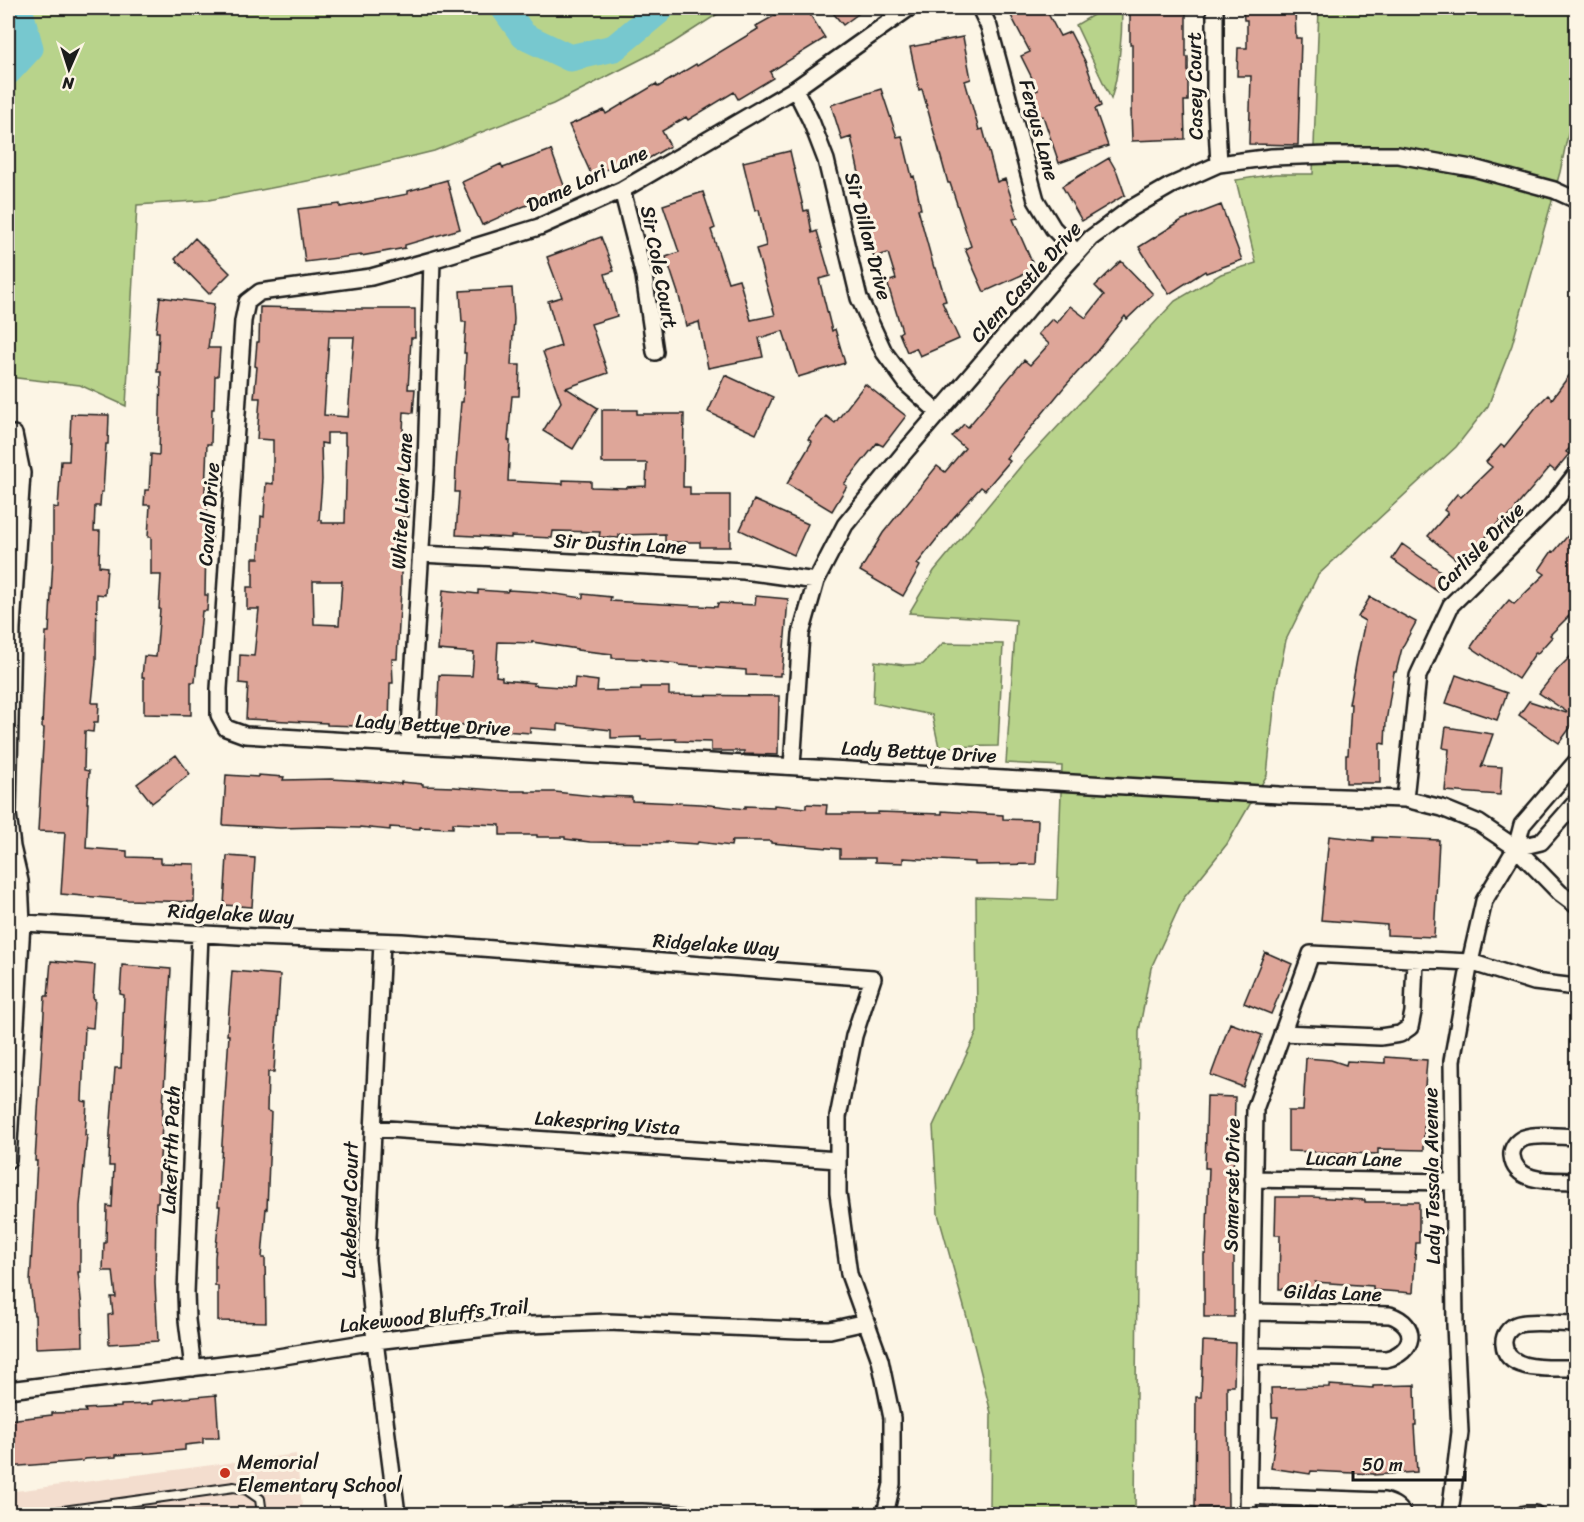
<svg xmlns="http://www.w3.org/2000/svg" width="1584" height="1522" font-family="Sriracha,sans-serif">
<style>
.built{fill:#f3ddce}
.green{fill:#b8d38b;stroke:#6a7854;stroke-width:1.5}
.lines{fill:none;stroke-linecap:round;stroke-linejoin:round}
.river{stroke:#77c8cf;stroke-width:27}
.building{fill:#dea699;stroke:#1c1c1c;stroke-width:1.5;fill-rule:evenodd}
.lane-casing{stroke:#1c1c1c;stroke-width:12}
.street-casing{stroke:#1c1c1c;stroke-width:20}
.lane{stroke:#fcf5e5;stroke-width:8}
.street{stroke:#fcf5e5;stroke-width:15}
.poi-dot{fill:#c8321e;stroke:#fcf5e5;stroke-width:2}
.labels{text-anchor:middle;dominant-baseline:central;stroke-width:6;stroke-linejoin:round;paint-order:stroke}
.street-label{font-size:20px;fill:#1c1c1c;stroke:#fcf5e5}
.poi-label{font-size:20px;fill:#1c1c1c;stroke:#fcf5e5;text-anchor:start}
</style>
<rect width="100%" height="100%" fill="#fcf5e5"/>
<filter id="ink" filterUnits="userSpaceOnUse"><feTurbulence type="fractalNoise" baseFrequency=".0167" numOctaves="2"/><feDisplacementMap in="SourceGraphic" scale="12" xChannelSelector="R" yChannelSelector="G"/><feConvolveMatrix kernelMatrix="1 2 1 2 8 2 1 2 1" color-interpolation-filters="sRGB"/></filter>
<g filter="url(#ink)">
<path class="built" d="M296,1454l7,60h-295v-22z"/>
<path class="green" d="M8,8h719l-56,36 -118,60 -119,47 -106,26 -119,23 -72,5 -11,201 -46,-21 -72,-8z
M1105,8h17v3c0,26 -3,63 -11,88l-35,-74z
M1319,8h257v88l-16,76 -48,173 -24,61 -32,41 -138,128 -32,65 -10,49 -9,86 -40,69 -44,55 -32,69 -12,63 -4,483h-147l2,-6 1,-95 -23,-92 -30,-107 -5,-88 44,-94 -1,-135 81,3 5,-134 -56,-3 10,-143 -107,-7 25,-42 86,-104 155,-166 46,-27 35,-11 -20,-83 39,-6h38z
M943,643l60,1 -5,102 -59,1 -7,-32 -59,-12 2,-42 29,4 19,-1z"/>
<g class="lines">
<path class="river" d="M504,8l20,28 46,22 44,-10 46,-38 1,-2
M8,72l22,-24 -11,-40"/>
</g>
<path class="building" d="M788,8h18l19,30 -55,34 3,6 -35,21 -4,-7 -46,28 -2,-3 -24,14 8,15 -29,17 -4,-7 -45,20 -23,-51 35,-15 2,4 50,-30 2,3 38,-23 1,2 61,-37 -2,-3z
M829,8h37l-23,17z
M1007,8h38l15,28 10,-4 15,29 16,45 -6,3 13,37 -49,17 -16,-47 -5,1 -9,-24 9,-3 -17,-34 9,-4z
M1243,8h52l1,30h5l-3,107 -49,-1 2,-68h-14l1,-28h9v-28h-3z
M1130,12l56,1v44h2v44h-4l1,38 -53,2 -1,-31h1v-66h-2z
M963,37l8,42 -6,2 14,49 4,-1 14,53 8,-3 13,39 -5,1 22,50 -51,23 -19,-43 6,-3 -21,-63h-2l-26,-94 -3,1 -9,-43z
M881,89l16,48 5,-1 10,41 2,-1 7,33h-3l16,59h2l10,33 -4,1 17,37 -39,17 -4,-8 -9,4 -8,-19 3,-2 -15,-49 9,-3 -8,-26 -14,4 -18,-68 6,-2 -11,-50 -9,3 -11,-35z
M551,150l15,41 -44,16 -40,18 -20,-43 39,-18 2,4z
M790,151l14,60 4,-1 4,23 5,-2 13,45 -11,3 13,52 3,-2 10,34 -47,14 -15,-46 -24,7 4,19 -55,11 -9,-46 -13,4 -7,-30 -13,-39 13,-5 -16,-47 40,-13 12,36 -4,2 17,52 11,-3 12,41 24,-5 -19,-66 10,-3 -7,-36 -4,1 -12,-49z
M1109,158l8,14 8,23 -43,26 -20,-35z
M447,180l13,49 -55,16v3l-44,8v-1l-56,7 -7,-53 42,-5v3l68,-13v-3z
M1221,205l21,55 -36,13 -1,-2 -36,23 -30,-47 43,-27z
M601,237l13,34 -9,3 12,42 -26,8 17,49 -42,15 32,20 -25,41 -30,-18 18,-29 -18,-50 18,-6 -13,-45 14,-4 -15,-40z
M195,238l35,35 -21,21 -34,-35z
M1121,261l32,33 -26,25 -2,-3 -28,35 -32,35 -59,72 4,3 -25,29 -4,-3 -27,30 -37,47 3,2 -17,30 -43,-25 23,-38 54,-67 8,6 20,-24 -13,-11 12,-13 4,3 56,-67 6,5 19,-21 -11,-10 14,-15 5,4 13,-17 16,12 18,-23 -9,-9z
M512,288l2,31 -3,46h9l-1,31h-7l-4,44 2,1 -2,40 55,3v-4l28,1v6l35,1v-1l20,-1 1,-23h-45v-53h35v4h47l-1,73h7v8h40v52h-30v-5h-35v-8l-46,1v3l-20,-1 1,-5 -47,-1 -1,7 -41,-2v2l-55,-3 3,-43h-4l1,-26 3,-40 2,-24h2l3,-49h-2l2,-31h-4l-2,-31z
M160,297l54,7 -6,44h12l-2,28h-3l-1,33h-2l-1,35h-4l-2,48h3l-1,30 6,1 -1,18h-6l-1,54h3l-1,16h-5l-7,71h-4v33l-47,-1v-37h-2l2,-21 12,1 4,-48h-1l2,-34h-10v-38h-3l2,-32h-6l1,-15h4l2,-36 8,1 2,-83h-4l2,-40h-3z
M260,307l90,2h65v29h-4l-3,51h7l-2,24 -9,-1 -2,37v39h7v29h-8v73l-4,69h-5l1,24h-3l-1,44 -62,-2v-2l-81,-4 2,-35 -9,-1 1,-28 14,1 5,-47h-12v-22h6v-29h6l2,-42 3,1 2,-34 7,1v-44l-16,-1 3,-41h-6l3,-31 -2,-1 2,-24h2zM329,337h25l-6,80 -24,-2zM327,433h18v12h2l-2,78h-23v-3h-3l3,-40 -1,-37 6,1zM313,581h29l-3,44 -25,-1z
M1576,366v76l-10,10 3,2 -14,17 -5,-4 -34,40 1,1 -11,12 -3,-3 -30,35 2,2 -10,13 -37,-31 20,-23 -4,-3 13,-16 4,3 31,-30 -6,-5 15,-17 3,2 33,-41 11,-11 4,4z
M725,375l48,22 -17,37 -48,-22z
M865,384l41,32 -23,30 -6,-3 -33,41 3,2 -15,25 -45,-27 25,-42 -4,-3 18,-23 9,7z
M71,414l38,1 -1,29h-2l-3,48h-2l-1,14h-5l-1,25h6l-1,35 8,1 -2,28 -8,-1 -1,68 -4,41h7l-1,19h-4l-1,10 -8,-1 -1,39 5,1 -2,32h1l-2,45 41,3v6l33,1v5l35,1 -1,38 -66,-2 -67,-6 4,-62 -27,-1 6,-103h-2l4,-96h3l4,-74v-51l5,1 3,-47h8z
M754,500l54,24 -14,31 -54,-25z
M1576,526v83l-26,26 2,2 -15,17 -1,-2 -18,27 -47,-32 13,-19h1l24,-28 5,4 31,-30 -6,-4 13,-19 2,1z
M1402,544l47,33 -11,15 -46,-33z
M443,590l35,4v-4l29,2 1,-2 33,2 42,6v-4l28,3 -1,4 107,6 1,-4 37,2 1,-9 32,3 -6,74h-2v3l-34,-1v-5l-68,-5v-1l-35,-4v-1l-31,-1v-4l-35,-4v-1l-45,-7v1l-34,-1 -2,34 6,1v3l32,3 -1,2 41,3 1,-10 23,3 -1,10 44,-1v-3h28v8l110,1 -1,59 -34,-1v-3h-33v-9l-35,-1v-2l-35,1v-3l-30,1v-8l-53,-6v6l-28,-2v5l-26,-2v-3l-40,-4v1l-27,-1 2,-49 33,1 2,-23 -36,-3z
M1370,597l46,25 -14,26 -6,24h-2l-8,50 -1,22 -5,-1v40h-34v-28h2l3,-51h-2l8,-45 8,-38 -7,-4z
M1576,651v69l-17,23 -40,-28 10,-14 37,12 1,-1 -28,-19 19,-24z
M1456,675l51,18 -10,27 -51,-17z
M1446,727l47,7 -12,34 2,-2 19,1 -2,28 -55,-4 4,-42 -6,-1z
M176,755l14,19 -38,29 -15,-19z
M226,775l32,2v-2l26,2 -1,3 48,-1 36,2 34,3v-2l22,2v2l31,1 54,4h18v1h29l47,5v-1l30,1v4l69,3 44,5v-3l29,1v-2l32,3v-4l21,1 -1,9h52v-2l64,2v-3l61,4v4l35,1 -2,44 -61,1v-3l-72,-4v5l-28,-1v-4h-35v-9l-69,-6v-2h-39l-1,5 -33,-4 -1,2 -31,-2v1l-76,-1 -25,-3v-2h-28v-2h-37v-10l-47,-2v5l-33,-1v2l-30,-2v3l-30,-3v1l-39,-1 -41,1 -57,-3z
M1329,836l44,5v-4l66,3 -5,97 -47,-2v-10l-66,-5z
M227,856l28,2 -3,49 -28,-2z
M1265,952l27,12 -21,50 -27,-11z
M51,961l44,4 -2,33 2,1 -2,29 -8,-1 -3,74 5,1 -2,33h2l-7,71v66h-2l4,36 1,38 -47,2 -1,-33h-1l-4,-33 7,-121h-2l10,-165h3z
M122,965l49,4 -12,207 -1,26h-2l-1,81 3,58 -49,3 -1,-29 5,-1 -2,-17h5l-3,-26h-10l1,-28h2l1,-37 5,1 2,-41h-5l1,-32 5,-66h6l3,-73 -4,-1z
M232,971l48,4 -6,97h-6l-1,39 4,1 -4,97 -1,-1 -4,50h3l1,64 -48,-1v-35h-3v-29l5,-51h-2l11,-171h-2z
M1230,1023l32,12 -19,52 -32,-12z
M1385,1057l42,3 -3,40v50l-46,-1v5l-90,-3v-40h15l3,-53 25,2 15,5 1,-4 38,2z
M1207,1096l28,1 -2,89h3l-1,56h-1v75h-30v-63h2l3,-86h-4z
M1276,1197h36l53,3v2h54v41h-3l-3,50 -40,-3v-4l-58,-4v7h-36l1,-54h-5z
M1203,1341l32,2 -1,43h-7l1,122h-33l1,-111h5z
M1329,1385l44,3v-2l42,-1 1,40h-2l3,47 -43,3v-1l-63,-3 -1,3 -39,-6 7,-51h-6l-1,-29 58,-1z
M216,1395l3,43h-16v5l-18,2v5l-34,3 -35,2v2l-32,2 -1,2 -75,6v-47l44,-5v-2l34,-1 -1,-3 36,-2v-2l31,-1v-3z"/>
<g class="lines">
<defs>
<path id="lane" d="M42,1514l192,-27 13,3 13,9 2,15"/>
<path id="street" d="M909,8l-114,81 -173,101 -83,37 -107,33 -61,17 -111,15 -13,10 -4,19 -24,368v26l7,13 19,7 1034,60 126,4 37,9 37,15 37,25 44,45 16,12
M980,8l9,19 47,173 17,28 24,25
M1215,8v81l4,75
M795,89l16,32 15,39 33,138 25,54 24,33 31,28
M622,190l22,86 11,76
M421,554l323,17 72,10
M409,744l17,-278 6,-206
M1576,762l-54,63 -6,23 25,-6 35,-40
M792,766l9,-132 15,-53 29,-56 59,-72 154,-179 33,-36 39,-29 40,-23 49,-22 53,-7 56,-2h70l79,14 77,21 22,10
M1405,799l13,-123 33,-71 100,-99 25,-32
M8,922l247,15 147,5 471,36 -19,58 -16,81v76l11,81 31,86 12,58v66l-7,30
M382,942l-15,317 8,82 22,173
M1282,1033l98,4 20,-3 10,-7 3,-15 2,-53
M373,1128l465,32
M1576,1137c-14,0 -39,-4 -52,1 -7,3 -13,10 -12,18 3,29 44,24 64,25
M8,1160l14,-237 -2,-42 -8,-34 -4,-33 4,-186 10,-155 -8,-39
M1253,1179l200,3
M1576,1324c-14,0 -48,-4 -60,1 -7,3 -13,11 -12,19 2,30 52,23 72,24
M1251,1356l135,3c28,-6 34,-34 4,-44l-139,-3
M193,1368l-6,-48 -1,-27 14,-359
M8,1390l264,-32 103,-17 129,-15 104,-4 191,8h31l36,-8
M1248,1496l136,5c9,3 14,5 19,13
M517,1514l11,-2h114l43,2
M1248,1514l7,-405 56,-155 159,8 64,20 42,5
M1450,1514l10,-82 -5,-107 -3,-264 18,-99 14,-61 32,-53
M1524,1514h11"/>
</defs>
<use href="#lane" class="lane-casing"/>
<use href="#street" class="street-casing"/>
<use href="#lane" class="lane"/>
<use href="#street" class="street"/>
</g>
</g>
<circle class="poi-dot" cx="225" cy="1473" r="6"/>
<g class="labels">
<g class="street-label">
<text transform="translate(1195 86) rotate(-91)">Casey Court</text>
<text transform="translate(1039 130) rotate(75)">Fergus Lane</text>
<text transform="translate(587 179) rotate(-25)">Dame Lori Lane</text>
<text transform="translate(868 236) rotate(75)">Sir Dillon Drive</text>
<text transform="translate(659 267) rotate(79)">Sir Cole Court</text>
<text transform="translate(1026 282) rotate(-48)">Clem Castle Drive</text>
<text transform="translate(402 501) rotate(-87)">White Lion Lane</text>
<text transform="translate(209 514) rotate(-86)">Cavall Drive</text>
<text transform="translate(620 544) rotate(3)">Sir Dustin Lane</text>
<text transform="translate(1480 547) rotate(-45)">Carlisle Drive</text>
<text transform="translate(433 725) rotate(3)">Lady Bettye Drive</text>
<text transform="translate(919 752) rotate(3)">Lady Bettye Drive</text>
<text transform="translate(231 914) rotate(3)">Ridgelake Way</text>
<text transform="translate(716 945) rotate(4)">Ridgelake Way</text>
<text transform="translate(607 1123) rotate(4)">Lakespring Vista</text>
<text transform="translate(171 1150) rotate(-88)">Lakefirth Path</text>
<text transform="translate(1354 1159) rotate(1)">Lucan Lane</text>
<text transform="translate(1432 1176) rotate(-91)">Lady Tessala Avenue</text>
<text transform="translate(1232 1185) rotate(-89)">Somerset Drive</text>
<text transform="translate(350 1210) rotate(-89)">Lakebend Court</text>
<text transform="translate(1333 1293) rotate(2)">Gildas Lane</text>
<text transform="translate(434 1316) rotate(-6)">Lakewood Bluffs Trail</text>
</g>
<g class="poi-label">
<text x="237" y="1462">Memorial<tspan x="237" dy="23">Elementary School</tspan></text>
</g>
</g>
<rect width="1584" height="1522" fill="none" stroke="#fcf5e5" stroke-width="30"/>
<rect x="15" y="15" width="1554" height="1492" fill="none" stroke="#1c1c1c" stroke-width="2" filter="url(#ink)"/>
<g transform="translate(69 69) rotate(183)" stroke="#fcf5e5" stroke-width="4.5" paint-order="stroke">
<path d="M0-4.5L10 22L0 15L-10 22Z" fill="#1c1c1c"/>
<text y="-9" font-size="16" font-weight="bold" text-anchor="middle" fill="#1c1c1c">N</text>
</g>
<path d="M1353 1471v9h112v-9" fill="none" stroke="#1c1c1c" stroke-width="3"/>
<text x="1362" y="1471" font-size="18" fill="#1c1c1c" stroke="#fcf5e5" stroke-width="4.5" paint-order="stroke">50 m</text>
</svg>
